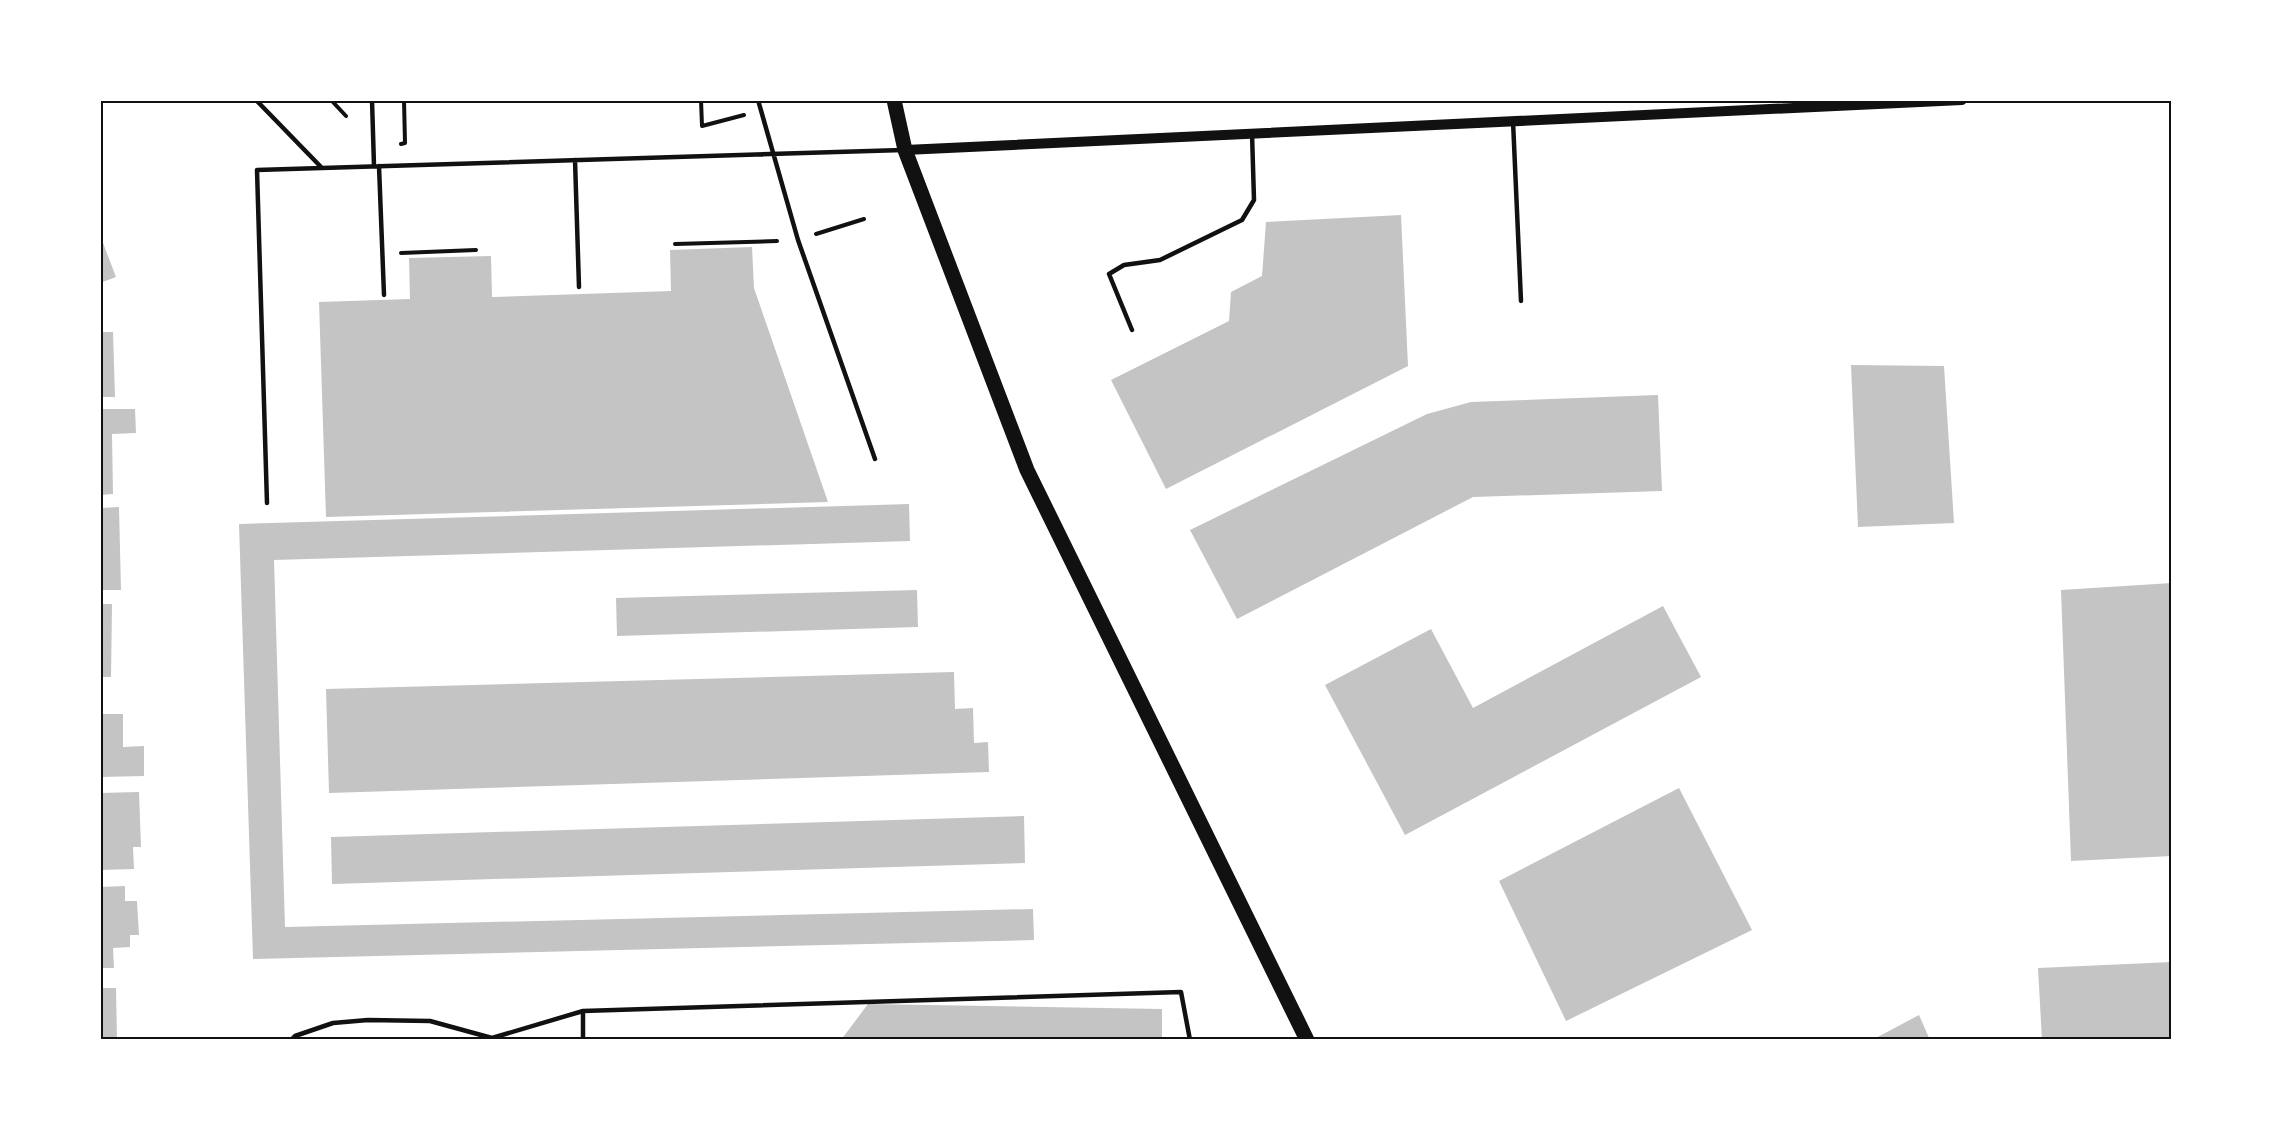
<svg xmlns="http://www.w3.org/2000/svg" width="2272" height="1140" font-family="'Source Sans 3',sans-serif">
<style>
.building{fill:#c4c4c4}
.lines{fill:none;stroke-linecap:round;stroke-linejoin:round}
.path{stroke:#111;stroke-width:4}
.service{stroke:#111;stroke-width:4.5}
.tertiary{stroke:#111;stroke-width:10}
.primary{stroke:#111;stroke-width:15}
.neatline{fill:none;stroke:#111;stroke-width:2}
</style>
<rect width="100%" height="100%" fill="#fff"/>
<path class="building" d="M1401,215l7,151 -242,123 -55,-109 118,-59 2,-29 31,-16 4,-54z
M100,235l16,42 -16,6z
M752,247l2,41 74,214 -502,15 -7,-215 91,-3 -1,-41 82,-2 1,41 179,-6 -1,-41z
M100,332h13l2,65h-15z
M1851,365l93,1 10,157 -96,4z
M1658,395l4,96 -189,6 -236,122 -47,-89 237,-116 44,-12z
M100,409h35l1,24 -24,1 1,60 -13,1z
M909,504l1,37 -636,19 11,367 748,-18 1,31 -781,19 -14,-435z
M119,507l2,83h-21v-82z
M2172,583v273l-101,5 -10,-271z
M917,590l1,37 -301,9 -1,-38z
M100,604h12l-1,73h-11z
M1663,606l38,71 -296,158 -80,-150 106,-56 42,79z
M954,672l1,37 18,-1 1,35 14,-1 1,30 -660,21 -3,-104z
M100,714h23v33l21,-1v30l-44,1z
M1679,788l73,142 -186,91 -67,-140z
M139,792l2,55h-8l1,22 -34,1v-77z
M1024,816l1,47 -693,21 -1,-47z
M125,886v15h12l2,34h-9v12l-17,1 1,20h-14v-81z
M2172,962v78h-130l-4,-72z
M100,988h16l1,52h-17z
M868,1004l294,5v31h-321z
M1919,1015l11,25h-58z"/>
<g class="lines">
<path class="path" d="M331,100l15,16
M701,100l1,26 42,-11
M401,144l4,-1 -1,-43
M816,234l48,-15
M675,244l102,-3
M401,253l75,-3"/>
<path class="service" d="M256,100l66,68 581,-18
M372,100l2,66
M758,100l40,140 77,219
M1513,121l8,180
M575,160l4,127
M379,166l5,129
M1132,330l-23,-56 15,-9 36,-5 82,-40 12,-20 -2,-67
M267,503l-10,-333 65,-2
M583,1011v29
M291,1040l4,-4 38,-13 35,-3 62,1 62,17 91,-27 598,-19 9,48"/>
<path class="tertiary" d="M905,150l1057,-50"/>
<path class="primary" d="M894,100l11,50 122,320 280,570"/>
</g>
<rect width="2272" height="1140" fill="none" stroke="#ffffff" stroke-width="204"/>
<rect x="102" y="102" width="2068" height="936" class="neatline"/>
</svg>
